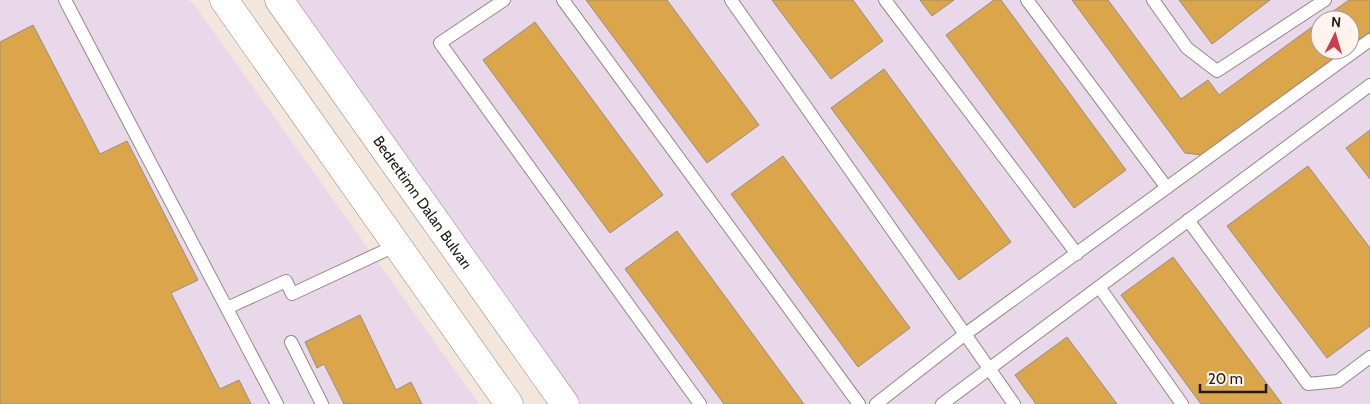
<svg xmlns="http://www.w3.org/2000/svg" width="1370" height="404" font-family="Cabin,sans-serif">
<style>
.industrial{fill:#e9d8ea;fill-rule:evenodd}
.building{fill:#dba649;stroke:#958e84}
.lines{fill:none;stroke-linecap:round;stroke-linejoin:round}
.service-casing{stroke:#958a82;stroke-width:14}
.secondary-casing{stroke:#958a82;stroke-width:29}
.service{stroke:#fff;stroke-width:12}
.secondary{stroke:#fff;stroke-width:28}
.labels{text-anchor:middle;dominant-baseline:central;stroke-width:4;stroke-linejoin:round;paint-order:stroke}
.street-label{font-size:15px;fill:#1e1a17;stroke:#fdf4ed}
</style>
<rect width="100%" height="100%" fill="#f2e6dd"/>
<path class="industrial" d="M0,0h188l5,3 286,401h-479z
M283,0h1087v404h-792zM1320,20h30v30h-30z"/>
<path class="building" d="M586,0h81l92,125 -52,38z
M772,0h81l30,41 -52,38z
M920,0h34l-22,16z
M994,0h7l125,170 -52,38 -128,-173z
M1072,0h36l73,99 27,-19 11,15 101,-74v29h27l-145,105 -17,-2z
M1179,0h91l-58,44z
M1349,0h21v33l-20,15v-28h-29z
M535,22l128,173 -53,38 -127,-173z
M33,25l67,129 27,-13 71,139 -27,13 49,96 19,-9 12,24h-251v-362z
M884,69l127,173 -52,38 -128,-172z
M1370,130v49l-24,-31z
M783,156l127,172 -52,39 -127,-173z
M1308,166l62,82v78l-43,32 -100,-132z
M677,231l127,173h-80l-99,-135z
M1173,257l109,147h-81l-80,-109z
M360,315l36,75 15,-8 11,22h-78l-20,-40 -7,4 -12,-26z
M1067,337l50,67h-81l-21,-29z"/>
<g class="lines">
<defs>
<path id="service" d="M65,0l212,404
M504,0l-64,43 260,361
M563,0l296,404
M731,0l283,404
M885,0l192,254
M1027,0l140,188
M1153,0l34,48 30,23 108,-71
M1188,220l120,164 30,-3 32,-24
M1100,288l82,116
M227,308l59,-27 6,13 105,-49
M291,342l31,62
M876,404l88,-69 406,-295
M942,404l428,-319"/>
<g id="secondary">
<path d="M224,0l285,404"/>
<path id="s1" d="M279,0l286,404"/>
</g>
</defs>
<use href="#service" class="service-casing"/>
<use href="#secondary" class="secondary-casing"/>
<use href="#service" class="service"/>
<use href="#secondary" class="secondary"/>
</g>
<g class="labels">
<g class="street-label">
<text stroke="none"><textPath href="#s1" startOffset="248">Bedrettimn Dalan Bulvarı</textPath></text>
</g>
</g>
<g transform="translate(1335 35) rotate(5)"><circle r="24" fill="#fdf4ed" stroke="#a49d97"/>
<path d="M0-4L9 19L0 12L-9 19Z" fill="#cd3d51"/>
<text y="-8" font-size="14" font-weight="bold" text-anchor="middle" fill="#1e1a17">N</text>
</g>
<path d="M1200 384v8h66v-8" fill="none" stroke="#1e1a17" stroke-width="2.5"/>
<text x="1208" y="384" font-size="15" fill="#1e1a17" stroke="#fdf4ed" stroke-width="4" paint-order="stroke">20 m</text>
</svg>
